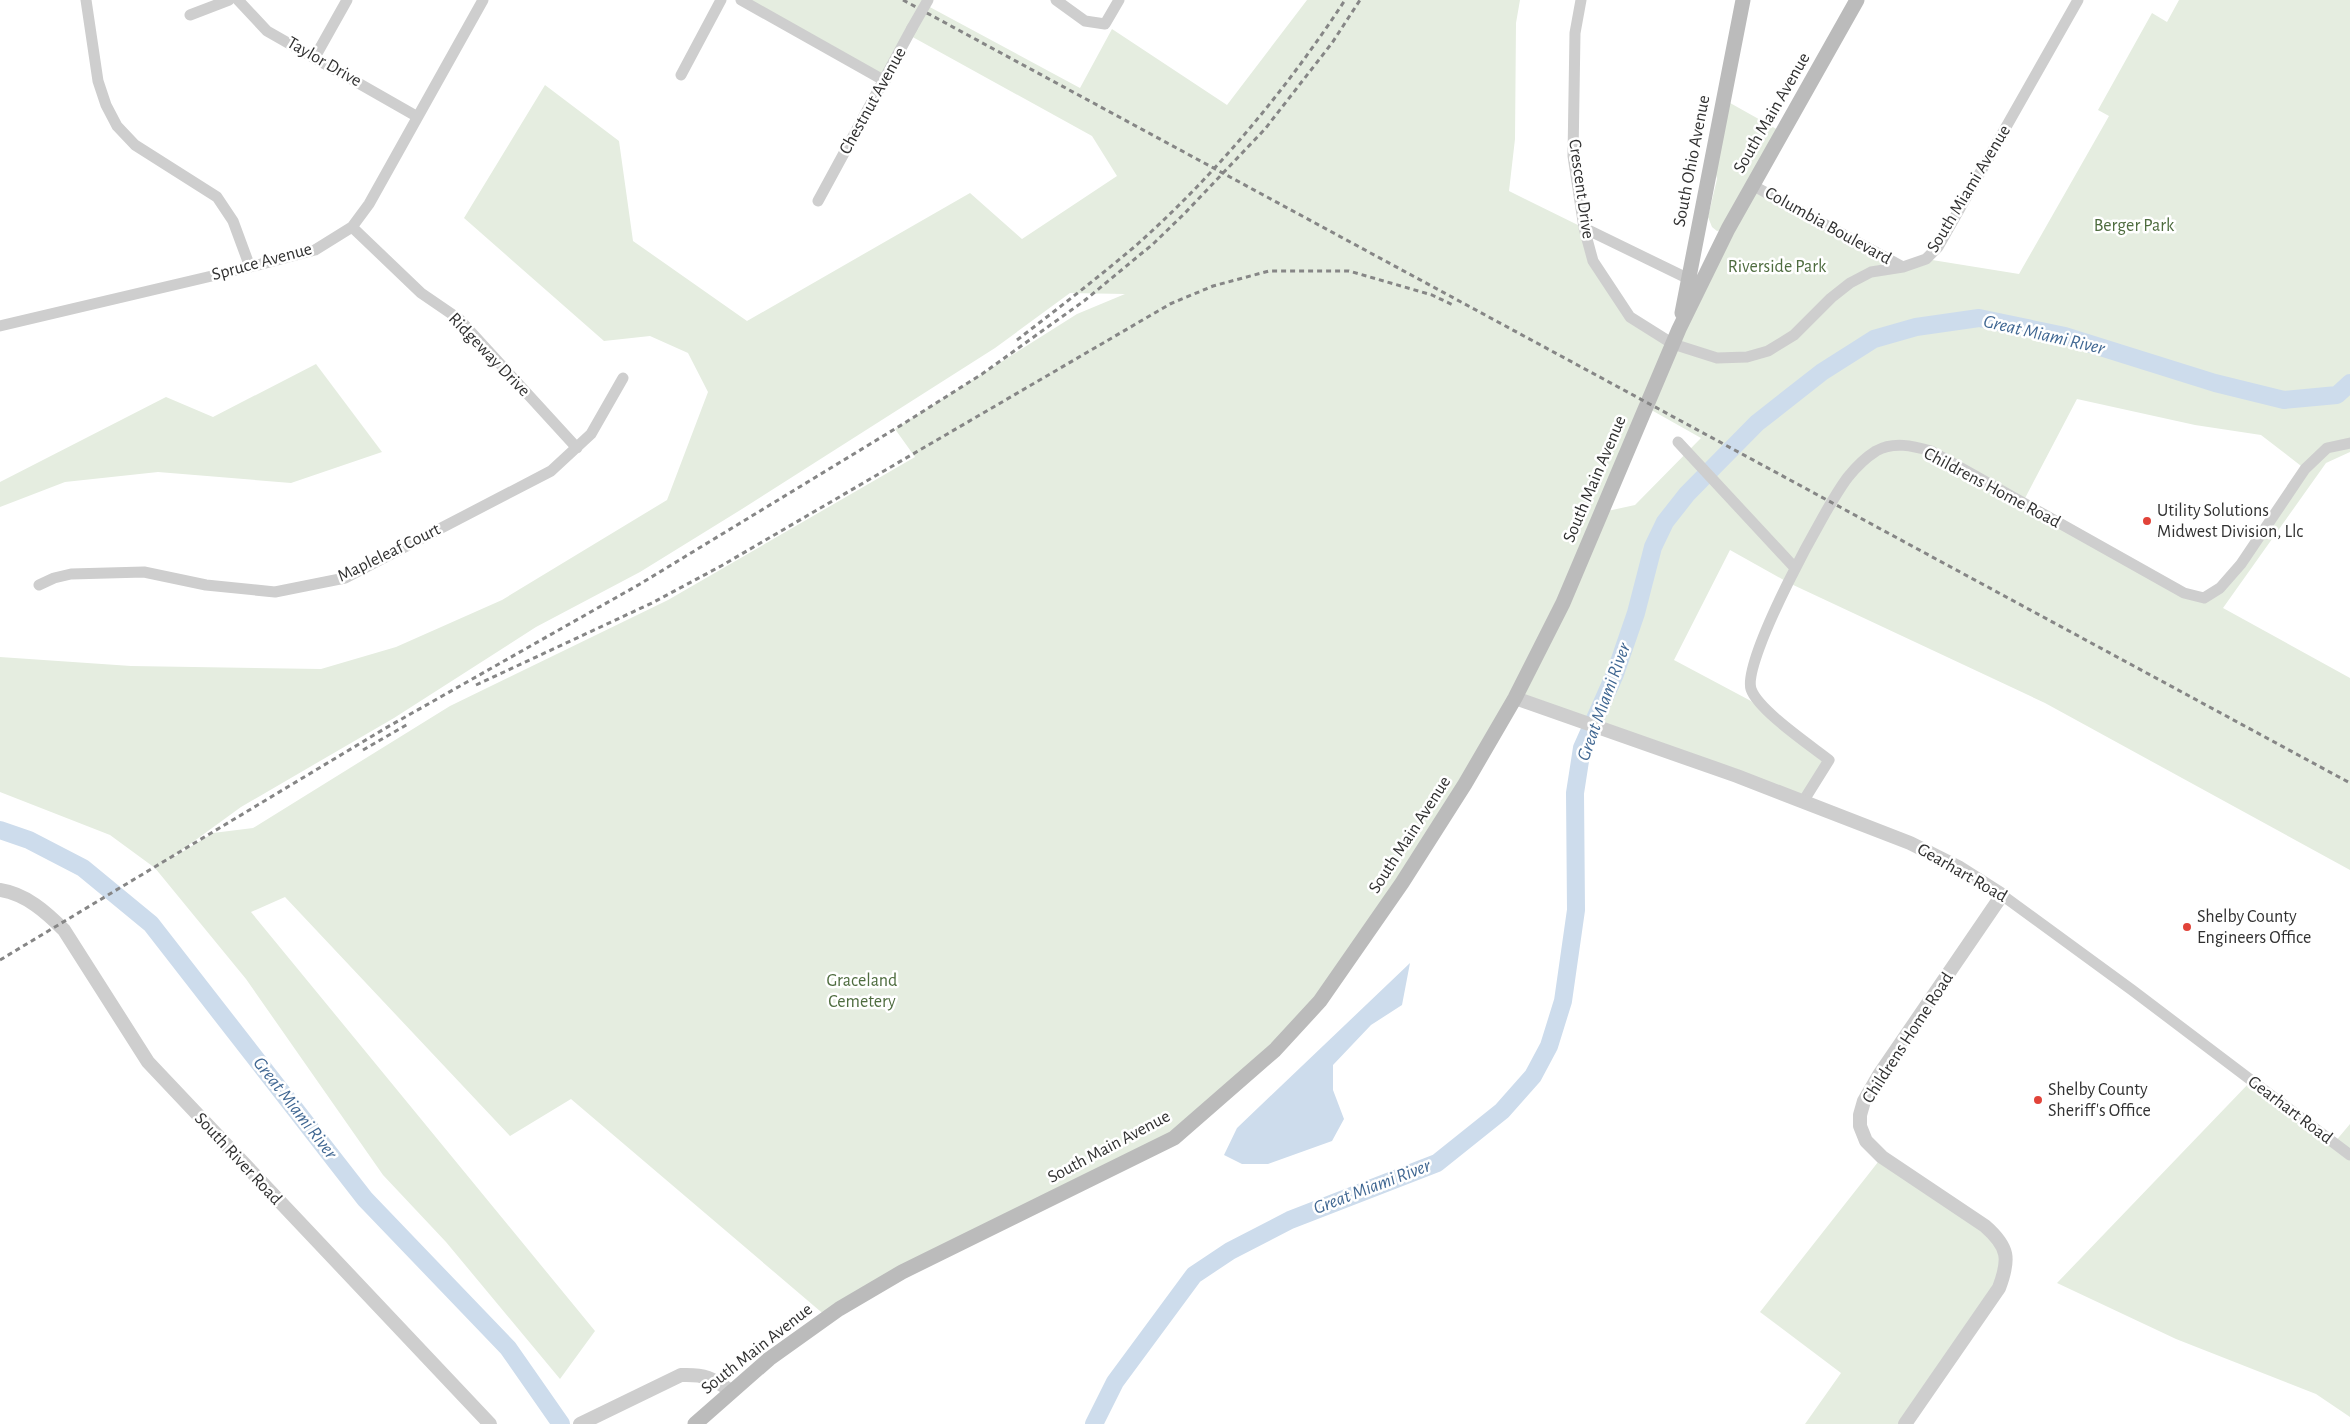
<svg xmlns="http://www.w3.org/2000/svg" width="2350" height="1424" font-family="'Alegreya Sans',sans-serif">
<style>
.green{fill:#e5ede0;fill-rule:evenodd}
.water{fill:#cddcec}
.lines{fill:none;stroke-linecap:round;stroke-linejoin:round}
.river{stroke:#cddcec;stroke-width:18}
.minor{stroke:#cecece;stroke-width:11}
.tertiary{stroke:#cecece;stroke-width:14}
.secondary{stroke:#bbb;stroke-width:15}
.rail{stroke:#868686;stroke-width:3;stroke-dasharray:5 4;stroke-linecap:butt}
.minor-bridge{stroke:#cecece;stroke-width:11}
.poi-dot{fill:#e14339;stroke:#fff;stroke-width:2}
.labels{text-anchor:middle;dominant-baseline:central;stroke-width:5;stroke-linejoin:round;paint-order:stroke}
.street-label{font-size:18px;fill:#313131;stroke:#fff}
.park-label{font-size:18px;fill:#4e6c3f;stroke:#fff}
.poi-label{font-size:18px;fill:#313131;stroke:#fff;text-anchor:start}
.water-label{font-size:19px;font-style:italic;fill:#406792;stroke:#fff}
</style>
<rect width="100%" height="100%" fill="#fff"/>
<path class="green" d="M741,0h187l-2,5 154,83 32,-59 115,76 80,-105h213l-4,23 -1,116 -6,52 75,37 9,33 37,56 42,27 55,-115 -10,2 -5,-4 -4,-10 9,-38 -5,-24 11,-56 59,33 -30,52 151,83 23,-8 93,15 90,-158 -11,-6 54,-97 15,9 12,-22h171v452l-24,11 -103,145 127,70v192l-305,-167 -256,-120 -59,-33 -56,110 77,41 73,62 -20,37 -289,-102 -195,303 -146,137 -347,179 -256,-218 -61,37 -225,-239 -34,15 344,419 -35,48 -114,-137 -63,-67 -137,-196 -91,-111 -45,-33 -110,-43v-135l131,9 190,3 75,-22 106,-47 165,-100 41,-108 -20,-39 -38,-17 -46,5 -140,-123 81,-133 74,56 14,100 114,80 223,-128 52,46 95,-63 -25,-40 -183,-101 -24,46zM1070,293l55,1 -48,20 -182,115 20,28 -247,143 -218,106 -197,122 -40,5 -49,30 77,-56 153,-89 142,-91 104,-55 102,-63 253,-161zM2077,399l118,26 66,10 44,34 -85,119 -16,10 -181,-96zM1646,407l55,31 -66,67 -32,7z
M316,364l66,88 -91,31 -133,-11 -93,10 -65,25v-25l166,-85 47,20z
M2251,1081l83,62 16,-19v293l-34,-23 -140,-55 -119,-56z
M1882,1157l114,79 9,37 -100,151h-100l36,-51 -81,-61z"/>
<path class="water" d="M1410,963l-8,42 -31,20 -38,40v25l11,29 -12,22 -64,23h-26l-18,-9 13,-27z"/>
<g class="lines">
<path class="river" d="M0,830l29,10 54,28 68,56 214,275 143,149 53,76
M1094,1424l21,-42 79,-107 36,-24 60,-31 147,-57 65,-52 31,-35 16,-30 14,-45 13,-91 -1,-117 7,-45 33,-74 21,-61 17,-66 12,-25 22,-28 70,-71 65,-51 52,-33 42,-12 63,-9 86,18 150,47 69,17 53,-5 13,-12"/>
<path class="minor" d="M86,0l12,81 8,24 11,21 18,19 82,52 16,24 17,46
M238,0l29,31 149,85
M741,0l144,81
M1056,0l29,21 20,3 14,-24
M1581,0l-6,33 -2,123 11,72 9,33 37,56 43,27 44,14 30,-1 21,-6 26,-16 37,-37 19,-15 21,-11 32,-5 23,-8 12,-12 140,-247
M190,15l39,-15
M315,57l32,-57
M681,75l40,-75
M1752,185l151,82
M818,201l94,-173
M352,227l69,66 38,26 118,129
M1584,228l111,54
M0,326l250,-59 65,-17 37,-23 17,-23 114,-204
M1678,442l117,126
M39,585l15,-7 17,-4 73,-2 62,13 69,7 70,-14 206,-107 40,-37 32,-56
M1804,800l25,-40c-19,-15 -71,-50 -78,-71 -9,-29 76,-185 97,-212 8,-10 17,-19 28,-26 18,-10 37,-5 55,0l253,142 20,5 16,-10 21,-24 64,-95 22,-21 23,-5
M2002,895l130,95 218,165"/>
<path class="tertiary" d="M1515,698l222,78 173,67 48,24 44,28 -123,180 -15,26 -4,14v11l6,15 16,16 103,69c24,21 25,33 14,62l-94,136
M0,890c26,4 46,22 64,40l84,132 342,362
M580,1424l101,-49c24,-1 31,3 50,16"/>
<path class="secondary" d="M1682,313l61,-313
M695,1424l74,-65 70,-50 63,-37 272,-134 101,-88 45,-49 82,-118 63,-99 50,-86 48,-95 116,-274 49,-100 129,-229"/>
<path class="rail" d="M903,0l1447,783
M1017,340c39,-30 78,-60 116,-92 80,-70 154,-159 212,-248
M476,685l176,-82 69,-37 449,-262 43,-18 56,-15h80l83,24 21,10
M363,750l45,-26
M0,960l384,-231 256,-145 263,-160 79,-50 102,-73 69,-57 31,-30 81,-85 67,-86 28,-43"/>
<path class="minor-bridge" d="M912,28l16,-28"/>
</g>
<g class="poi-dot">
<circle cx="2147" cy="521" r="5"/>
<circle cx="2187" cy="927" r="5"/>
<circle cx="2038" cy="1100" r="5"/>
</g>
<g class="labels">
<g class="street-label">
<text transform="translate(324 62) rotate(30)">Taylor Drive</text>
<text transform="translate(873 101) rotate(-61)">Chestnut Avenue</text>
<text transform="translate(1772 113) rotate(-60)">South Main Avenue</text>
<text transform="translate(1692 161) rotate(-79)">South Ohio Avenue</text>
<text transform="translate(1581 189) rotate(82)">Crescent Drive</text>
<text transform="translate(1969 189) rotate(-59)">South Miami Avenue</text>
<text transform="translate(1828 226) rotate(29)">Columbia Boulevard</text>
<text transform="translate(262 262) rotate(-15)">Spruce Avenue</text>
<text transform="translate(489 355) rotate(46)">Ridgeway Drive</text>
<text transform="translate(1595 479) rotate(-67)">South Main Avenue</text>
<text transform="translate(1992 488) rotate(28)">Childrens Home Road</text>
<text transform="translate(389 553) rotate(-26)">Mapleleaf Court</text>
<text transform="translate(1410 835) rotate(-57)">South Main Avenue</text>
<text transform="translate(1962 873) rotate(30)">Gearhart Road</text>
<text transform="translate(1908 1038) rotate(-57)">Childrens Home Road</text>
<text transform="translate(2290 1110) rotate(37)">Gearhart Road</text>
<text transform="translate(1109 1147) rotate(-28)">South Main Avenue</text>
<text transform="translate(238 1159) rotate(47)">South River Road</text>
<text transform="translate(757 1349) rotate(-38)">South Main Avenue</text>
</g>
<g class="park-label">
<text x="2134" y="226">Berger Park</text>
<text x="1777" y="267">Riverside Park</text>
<text x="862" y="981">Graceland<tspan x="862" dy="21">Cemetery</tspan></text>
</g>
<g class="poi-label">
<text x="2157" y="511">Utility Solutions<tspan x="2157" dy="21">Midwest Division, Llc</tspan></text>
<text x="2197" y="917">Shelby County<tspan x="2197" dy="21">Engineers Office</tspan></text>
<text x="2048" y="1090">Shelby County<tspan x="2048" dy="21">Sheriff's Office</tspan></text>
</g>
<g class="water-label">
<text transform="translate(2044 335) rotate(13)">Great Miami River</text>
<text transform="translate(1604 702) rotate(-70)">Great Miami River</text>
<text transform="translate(295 1108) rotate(52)">Great Miami River</text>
<text transform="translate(1372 1187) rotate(-21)">Great Miami River</text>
</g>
</g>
</svg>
